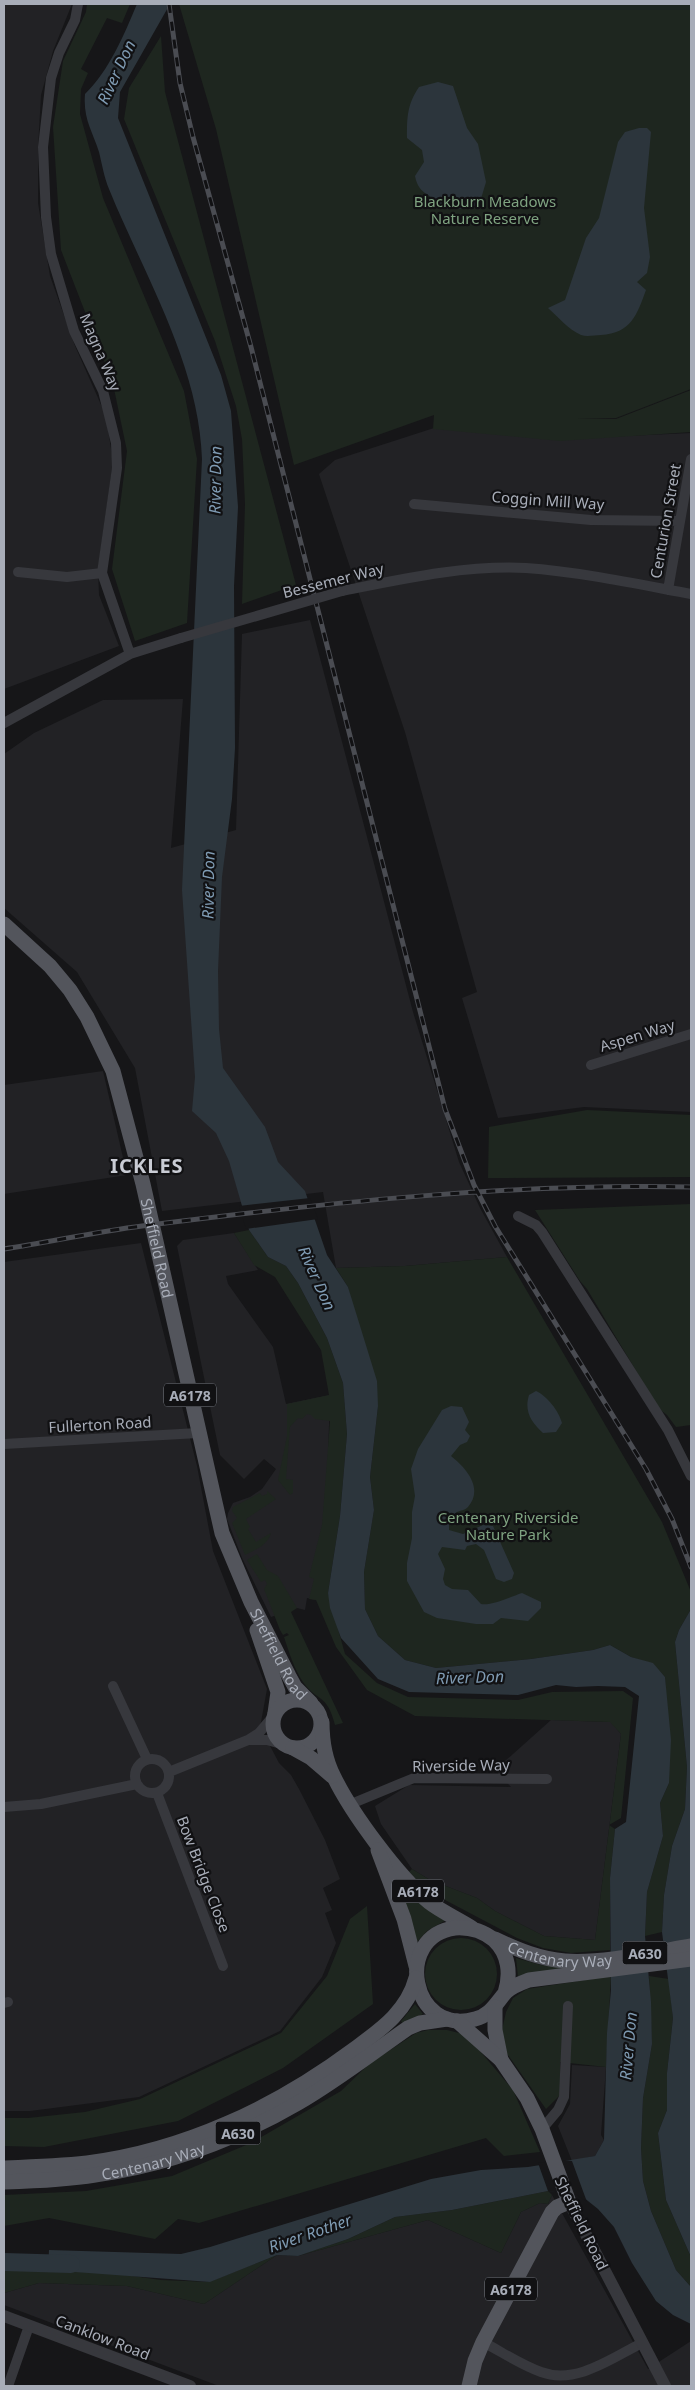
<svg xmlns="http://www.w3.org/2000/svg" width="695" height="2390" font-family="'Noto Sans',sans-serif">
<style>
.built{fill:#222225}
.green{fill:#1e261f}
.water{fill:#2c353c}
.pier{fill:#161618}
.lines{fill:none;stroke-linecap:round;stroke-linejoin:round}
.river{stroke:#2c353c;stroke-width:18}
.minor{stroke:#37383d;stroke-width:10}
.tertiary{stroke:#37383d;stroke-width:12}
.primary{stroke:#53555c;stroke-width:15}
.rail-casing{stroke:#4a4c52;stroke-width:5}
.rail{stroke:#111113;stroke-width:3;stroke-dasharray:9;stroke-linecap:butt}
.minor-bridge{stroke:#37383d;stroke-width:10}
.labels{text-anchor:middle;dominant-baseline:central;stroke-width:4.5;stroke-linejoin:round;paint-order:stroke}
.shield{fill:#111113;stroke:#7b7e86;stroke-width:1}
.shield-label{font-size:14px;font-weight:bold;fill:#a8adb8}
.park-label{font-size:15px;fill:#7fa381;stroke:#111113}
.street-label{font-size:15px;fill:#a8adb8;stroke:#111113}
.water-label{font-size:16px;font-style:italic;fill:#7f9bb3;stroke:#111113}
.district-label{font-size:20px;font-weight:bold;letter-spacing:1px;fill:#c9ccd4;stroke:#111113}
</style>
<rect width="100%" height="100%" fill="#161618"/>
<path class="built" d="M4,4h68l-19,47 -12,44 -3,53v55l12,73 25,70 31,70 7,46 -15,107 1,26 20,51 -115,43z
M434,428l127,11 130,-6v679l-107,-5 -86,11 -36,-120 15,-6 -72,-260 -86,-258 16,-14z
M310,620l103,392 46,150 21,46 27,49 -102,9 -69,2 -13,-76 -161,19 -27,-143 -58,-96 -73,-64v-154l30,-21 69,-33 80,-1 -12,149 65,-18 6,-196z
M103,1071l24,104 -123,19v-109z
M234,1233l24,37 -32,6 2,8 45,63 13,57 44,-9 -5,152 -9,53 -9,-2 -2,12 -8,-2 -26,9 -29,-59 -15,-39 1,-6 5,-10 17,-6 12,-8 14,-20 -12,-10 -20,20 -24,-24 -43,-209 6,-6z
M141,1243l56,223 16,85 54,138 -8,44 8,7 12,23 12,12 8,14 26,51 15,39 -17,9 9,22 -7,3 11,30 -14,34 -42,54 -141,66 -109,14h-26v-849z
M551,1720l60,2 10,12 -26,206 -51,-4 -49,-25 -18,-13 -47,-18 -18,-11 -31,-45 -6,-18 34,-21 102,2 -16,-17z
M572,2065l34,2 -5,68 3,5 -9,16 -23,5 -14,-35 12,-22z
M552,2195l96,174 43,-28v45h-472l-215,-81v-12l35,-10 88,3 77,18 73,-49 21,1 130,-36 73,33 20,-41 19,-9 8,1z"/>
<path class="green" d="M87,4h43l-8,19 -15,-5 -26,51 7,4 -7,16 -1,25 23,84 81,193 13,68 -10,164 -52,18 -23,-72 15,-118 -14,-67 -52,-134 -8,-123 10,-66 23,-49z
M179,4h512v385l-75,29h-39l39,1 75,-29v42l-131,9 -127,-12 1,-14 -140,50 -78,-336z
M161,36l4,56 131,493 -54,19 3,-100 -3,-65 -6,-33 -21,-65 -91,-222 5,-31z
M587,1110l104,5v62l-203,1 1,-51z
M691,1204v221l-15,2 -9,-12 -8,-6 -72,-120 -7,-8 -45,-71z
M249,1230l19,27 18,9 12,17 29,55 16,45 4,51 -7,82 -12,77 17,61 32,29 31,14 110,3 34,-8 71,-1 10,7 -12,120 -12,7 6,4 -5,49v72l-39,3 -28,-5 -26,-10 -70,-37 -25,-15 -13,-14 3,-3 18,11 47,18 18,13 49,25 51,4 26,-206 -11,-12 -195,-6 -48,-26 -31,-43 -20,-47 -7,-1 5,-20 -5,-2 13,-52 8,-104 -15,-2 -4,-4 -4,-1 -5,5 -4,-1 -8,9 -4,52 7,1v13l-3,2 -12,-15 9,-44v-32l42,-9 -8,-45 -46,-73 -21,-12 -20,-32z
M507,1257l155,265 29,70v17l-12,21 -4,12 12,125 -2,42 -13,37 -8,49 -2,37 -17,4 2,-44 16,-56 -3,-33 9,-20 -4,-106 -12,-13 -22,-7 -21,-12 -17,5 -62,9 -95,9 -31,-8 -27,-24 -13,-27 -1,-37 10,-62 -4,-33 8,-71 -30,-119 -12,-19 69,-2z
M267,1491l9,8 -30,20 4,8 -2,2 8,13 15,-9c-4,13 -15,16 -26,22l-13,-32 5,-5 -5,-7 1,-4 27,-14 2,3 5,-2z
M257,1554l10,16 11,6 19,32 -6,4 52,111 -8,2c-8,-32 -18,-23 -32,-43 -9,-13 -14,-30 -19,-45l5,-2 -2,-2 -4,2 -3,-5 -16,-41 3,-5 -2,-4 -4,2 -14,-22z
M392,1869c15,25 30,36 54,51l-19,11 -10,11z
M367,1906l6,98 -90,64 -105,53 -134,26 -40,-1v-28h24l57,-6 55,-13 141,-66 46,-57 23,-57z
M425 1974a36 36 0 1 1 72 0a36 36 0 1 1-72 0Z
M516,1958l25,7 29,2 -52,10z
M611,1976l-5,91 -46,-5v33l-14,14 -43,-61 -1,-18 4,-18 7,-14 14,-9z
M649,1976l20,3 4,39 -6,55v37l-9,23 8,67 25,57v30l-15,-17 -25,-59 -8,-30 -2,-33 2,-50 9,-54z
M415,2004l8,10 -20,10 -2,-3z
M428,2030h19l16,4 11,10 39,46 27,62 -36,4 -18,-18 -287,85 -21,-4 -23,20 -106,-21 -45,8v-31l82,-4 86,-15 79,-33 90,-52 28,-27 47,-31z
M548,2191l4,4 -4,9 -8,-1 -19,9 -20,41 -73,-33 -130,36 50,-17 47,-22 57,-7z
M277,2255l-73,49 -77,-18 -88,-3 -35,10v-23l100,2 57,8 48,2z"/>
<path class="water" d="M137,4h33l-50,88 -2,26 103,257 10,36 7,96 -4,79 1,162 -3,51 -10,78 -4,94 1,58 4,39 42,59 13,35 27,29 22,64 21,32 29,94 1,25 -8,71 4,33 -10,62 1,37 13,27 27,24 31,8 95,-9 62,-9 17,-5 21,12 22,6 12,14 6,63 -2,43 -9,20 3,33 -16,56 -2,44 6,66 1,42 -9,54 -2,50 2,33 8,30 25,59 15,17v37l-18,-9 -17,-14 -24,-38 -18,-36 -16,-18 -20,-16 -30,-2 -96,19 -57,7 -47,22 -50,17 -21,-1 -67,27 -162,-12 1,-20 132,4 29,-7 221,-68 50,-9 47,-3 67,-11 9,-16 3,-107 4,-43 -1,-112 5,-49 11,-7 13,-126 -14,-9 -27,-1 -22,1 -20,-2 -38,10 -109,-3 -31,-13 -37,-41 -11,-30 -2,-15 12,-77 7,-82 -4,-51 -16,-45 -29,-55 -12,-17 -18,-9 -19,-27 -20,-69 -13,-28 -24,-22 3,-34 -13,-187 20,-431c-3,-95 -58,-184 -93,-270 -5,-12 -7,-25 -10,-37 -7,-22 -16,-33 -14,-58 24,-23 39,-59 52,-90z
M438,82l15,4 14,42 11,16 8,38 -6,20 -8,6 -23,1 -8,-2c-8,-14 -22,-10 -26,-31l9,-14 -2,-12 -15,-12c0,-21 0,-33 12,-51z
M639,128h8l4,4 -7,76 6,49 -3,16 -10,9 9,8c-9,25 -15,43 -45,45 -6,0 -14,2 -20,0 -13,-6 -22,-17 -33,-27l17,-8 21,-62 13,-20 19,-76 7,-10z
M536,1391c11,5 23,20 26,32l-6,9 -13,1c-12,-11 -19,-22 -14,-38z
M451,1406l11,1 7,15 -4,8 5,6 -3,6 -7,3 -9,11c15,12 33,32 17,51 -4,4 -7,3 -11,5 -3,2 -6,6 -8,9v9l14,4 20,-9 10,1 21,47 -2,6 -8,3 -8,-3 -12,-29 -8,-6 -9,2 -2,4 -23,-3 -4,7 7,15 -2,10 2,6 7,4 16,1 13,14c10,2 29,-7 41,-11l19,9v6l-13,13 -27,-3 -8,6h-17l-39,-6 -13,-6 -17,-31v-18l5,-25v-26l3,-16 -4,-27 7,-20 24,-39z
M691,1609v648l-25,-57 -8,-67 9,-23v-37l6,-55 -11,-86 2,-37 8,-49 13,-37 2,-42 -12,-125 4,-12z"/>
<path class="pier" d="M310,1198l8,21 -72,10 -7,-23z
M562,2160l10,1 15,41 -10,-7 -29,-4 -10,-28z"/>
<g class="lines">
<path class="river" d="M4,2262l67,2"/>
<path class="minor" d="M78,4l-3,16 -16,33 -8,25 -8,69 3,70 5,37 23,77 29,60 13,52 1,25 -15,105 28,81
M414,504l177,16 89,1
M18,572l49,5 35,-4
M668,590l23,-131
M342,591c60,-12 122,-26 184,-23 55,4 111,16 165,26
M4,723l126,-69 51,-16
M591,1065l100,-31
M518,1216l18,9 6,7 126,198 23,46
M4,1444l194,-11
M113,1686l34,73
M275,1714l-16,19 -11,7h19l18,5
M135 1776a17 17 0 1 1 34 0a17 17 0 1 1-34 0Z
M169,1772l79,-32
M157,1793l66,173
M351,1804l63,-26 133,1
M4,1807l37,-3 96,-20
M4,2003l4,-1
M542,2129l16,-19 6,-13 4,-91
M483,2342c19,10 38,23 58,30 35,13 71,-14 101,-29
M8,2386l21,-60"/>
<path class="tertiary" d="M569,2202l96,184
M4,2316l186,70"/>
<g class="primary">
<path id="s1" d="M4,924l46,42 20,24 17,27 26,54 30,113 79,349 29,69 38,74 6,11 16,16"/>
<path d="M257,1630l21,62 -3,21"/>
<circle cx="297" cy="1724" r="24"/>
<path d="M322,1722c0,19 3,38 12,55 18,37 64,99 95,125 13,10 29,17 43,26"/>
<path d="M293,1748l18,10 21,18"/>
<path d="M378,1850l26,69 12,47"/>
<path id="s2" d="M495,1939c23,11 45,20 70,22 35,3 90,-9 126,-15"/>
<path d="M505,1993c6,-19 4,-39 -11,-53 -11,-9 -24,-13 -39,-12 -62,8 -44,109 20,91 16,-4 21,-16 31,-27 6,-6 15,-9 23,-12l162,-21"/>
<path d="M495,2007v23l6,30"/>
<path d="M457,2021l44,39 26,38 15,31 27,73 -12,5 -5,5 -69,130 -8,19 -6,25"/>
<path d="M4,2168c27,-1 55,-2 83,-5 96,-12 188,-55 266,-113 27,-20 54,-38 63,-72"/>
<path id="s3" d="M4,2182c30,-1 61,-2 91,-7 71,-10 141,-36 203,-72 38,-22 74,-50 110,-75l12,-5 27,-4"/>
</g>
<defs>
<path id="rail" d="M169,4l11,79 13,54 58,210 194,762 29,76 21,41 151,243 26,50 19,48
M4,1249c46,-7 91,-17 138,-23 182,-23 365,-43 549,-39"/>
</defs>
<use href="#rail" class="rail-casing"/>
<use href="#rail" class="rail"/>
<path class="minor-bridge" d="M181,638l161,-47"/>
</g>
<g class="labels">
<g class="shield">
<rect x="164" y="1383.5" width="52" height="23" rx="4"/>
<rect x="392" y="1879.5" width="52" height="23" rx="4"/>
<rect x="622.5" y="1941.5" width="45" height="23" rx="4"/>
<rect x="215.5" y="2121.5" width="45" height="23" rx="4"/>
<rect x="485" y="2277.5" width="52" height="23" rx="4"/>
</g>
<g class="shield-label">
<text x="190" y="1395">A6178</text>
<text x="418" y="1891">A6178</text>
<text x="645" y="1953">A630</text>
<text x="238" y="2133">A630</text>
<text x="511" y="2289">A6178</text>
</g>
<g class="park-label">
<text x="485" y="201">Blackburn Meadows<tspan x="485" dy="17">Nature Reserve</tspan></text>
<text x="508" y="1517">Centenary Riverside<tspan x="508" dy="17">Nature Park</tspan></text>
</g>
<g class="street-label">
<text transform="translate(101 352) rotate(67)">Magna Way</text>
<text transform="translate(548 500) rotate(4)">Coggin Mill Way</text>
<text transform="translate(665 521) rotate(-80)">Centurion Street</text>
<text transform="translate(333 580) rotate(-14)">Bessemer Way</text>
<text transform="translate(637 1035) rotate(-17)">Aspen Way</text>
<text stroke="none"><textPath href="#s1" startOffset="368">Sheffield Road</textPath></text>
<text transform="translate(100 1424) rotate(-3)">Fullerton Road</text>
<text stroke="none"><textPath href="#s1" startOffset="794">Sheffield Road</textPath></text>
<text transform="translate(461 1765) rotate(-1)">Riverside Way</text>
<text transform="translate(204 1874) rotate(69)">Bow Bridge Close</text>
<text stroke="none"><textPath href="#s2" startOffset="68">Centenary Way</textPath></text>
<text stroke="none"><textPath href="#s3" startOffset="151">Centenary Way</textPath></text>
<text transform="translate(582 2223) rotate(64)">Sheffield Road</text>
<text transform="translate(103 2337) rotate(21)">Canklow Road</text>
</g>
<g class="water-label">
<text transform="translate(116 72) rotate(-65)">River Don</text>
<text transform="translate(215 480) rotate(-89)">River Don</text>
<text transform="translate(208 885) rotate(-89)">River Don</text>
<text transform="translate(317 1278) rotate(66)">River Don</text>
<text transform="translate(470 1677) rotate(-2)">River Don</text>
<text transform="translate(628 2046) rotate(-85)">River Don</text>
<text transform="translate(310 2233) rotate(-19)">River Rother</text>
</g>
<g class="district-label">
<text x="147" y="1165">ICKLES</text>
</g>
</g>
<rect width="695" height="2390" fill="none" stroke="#a8adb8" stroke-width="10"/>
</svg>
